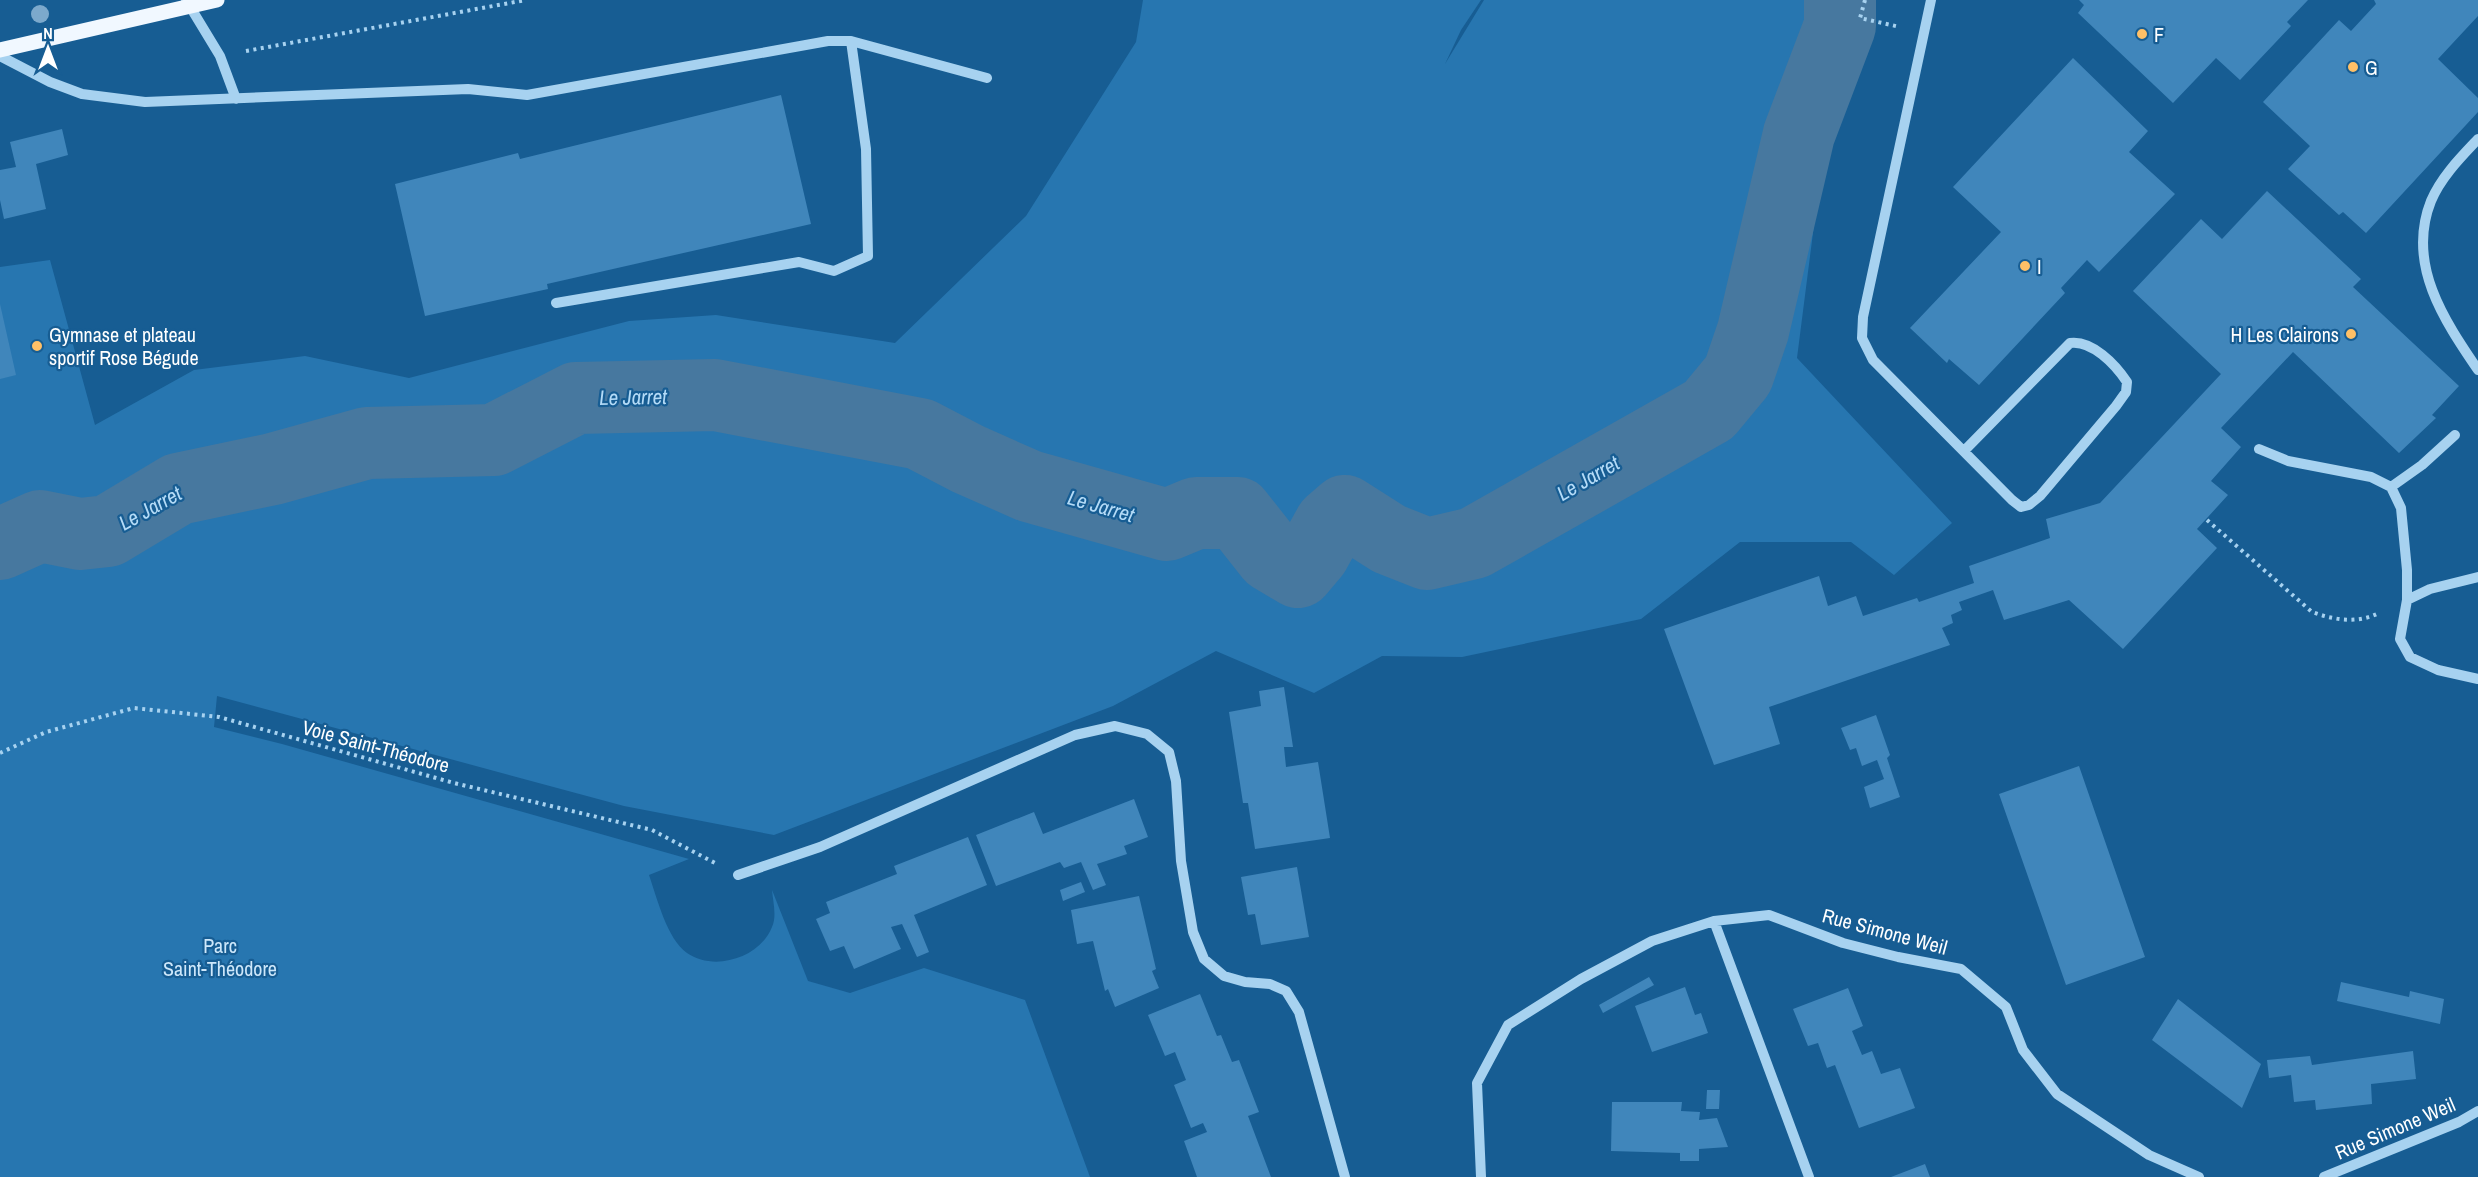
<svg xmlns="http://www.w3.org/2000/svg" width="2478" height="1177" font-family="'Archivo Narrow',sans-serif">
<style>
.green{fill:#2776b0}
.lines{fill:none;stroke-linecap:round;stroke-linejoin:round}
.river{stroke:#47789f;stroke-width:72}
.building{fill:#4086bb}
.path{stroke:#a7d2f0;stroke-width:4;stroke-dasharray:3 4.5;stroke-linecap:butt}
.minor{stroke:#a7d2f0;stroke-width:10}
.major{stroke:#f1f8ff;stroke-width:15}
.tree{fill:#7ca9cc}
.poi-dot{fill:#ffc067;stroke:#175d93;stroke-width:2}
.labels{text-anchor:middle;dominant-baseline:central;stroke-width:4.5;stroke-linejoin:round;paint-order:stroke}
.poi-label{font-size:20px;fill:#fff;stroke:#175d93;text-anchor:start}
.street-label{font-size:20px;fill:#fff;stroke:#175d93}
.park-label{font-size:20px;fill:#cee8fb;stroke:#175d93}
.water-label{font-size:21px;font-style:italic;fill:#b4dbf7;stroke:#175d93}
</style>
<rect width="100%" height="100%" fill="#175d93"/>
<path class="green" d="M1143,0h338l-20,30 -16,34 39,-64h375l-34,139 -28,219 155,165 -58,52 -43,-33h-111l-99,77 -179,38 -80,-1 -68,37 -98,-42 -103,55 -339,129 -150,-29 -407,-110 -3,31 68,17 407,115 -40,16c8,23 18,64 38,78 27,19 73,5 85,-26 5,-11 1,-25 0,-37l36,91 42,12 74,-25 101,32 65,177h-1090v-910l50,-7 45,165 99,-55 111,-14 104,22 220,-57 87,-6 179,28 131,-127 110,-174z"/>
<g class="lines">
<path class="river" d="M0,544l40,-18 40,8 28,-3 70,-42 95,-20 94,-26 127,-3 82,-42 139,-3 205,39 48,25 61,27 138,39 29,-12h41l34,43 27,16 16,-19 16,-29 15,-13 44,28 38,15 47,-11 235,-133 29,-35 15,-44 46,-197 41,-108v-26"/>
</g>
<path class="building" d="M2079,0h229l-21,22 4,4 -51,54 -24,-22 -43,45 -95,-90 6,-8z
M2374,0h104v16l-40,43 40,39v14l-112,121 -23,-21 -4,3 -51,-46 22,-23 -47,-44 76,-82 12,11 25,-27z
M2073,58l75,73 -19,21 46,42 -76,78 -12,-12 -26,28 4,5 -86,92 -30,-26 -2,4 -37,-35 91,-96 -48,-45z
M781,95l30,129 -264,60 1,5 -123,27 -30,-132 123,-31 2,6z
M62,129l6,26 -32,9 10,45 -42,10 -4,-19v-30l16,-3 -6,-25z
M2267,191l94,88 -8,8 106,99 -27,29 4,3 -37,35 -106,-101 -72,76 20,19 -30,34 17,14 -31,34 20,19 -94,101 -54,-49 -65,20 -11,-30 -34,12 3,8 -11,5 2,8 -11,5 8,17 -181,62 11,37 -66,21 -50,-136 155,-53 9,30 28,-10 7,20 54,-18 2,4 55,-19 -5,-17 81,-28 -4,-19 54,-16 121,-129 -88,-83 68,-72 21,20z
M0,304l16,71 -16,4z
M1284,687l9,60h-9l2,20 32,-5 12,76 -75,11 -7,-46h-5l-14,-91 32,-6 -2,-15z
M1876,715l14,40 -3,3 13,39 -30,11 -6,-21 20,-8 -7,-19 -15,6 -6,-18 -6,2 -9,-22z
M2079,766l66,191 -79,28 -67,-191z
M1134,799l14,38 -24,9 3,8 -30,10 9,21 -13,5 -12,-28 -17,6 -4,-6 -64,24 -20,-51 58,-23 9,22z
M968,837l19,48 -73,30 15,37 -12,5 -15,-33 -11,3 10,22 -47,20 -10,-23 -14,5 -14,-32 14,-6 -4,-11 71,-28 -3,-8z
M1297,867l12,70 -48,8 -6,-31 -7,1 -7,-38z
M1081,882l4,10 -22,9 -3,-11z
M1139,896l17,73 -4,2 7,17 -44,19 -7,-18 -3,2 -12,-50 -16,3 -6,-34z
M1649,977l5,8 -51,28 -4,-8z
M2341,982l68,15 1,-6 34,8 -4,25 -103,-23z
M1685,987l10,28 6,-2 7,20 -56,19 -17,-46z
M1848,988l15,38 -11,5 10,24 10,-4 9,23 19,-6 15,40 -56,20 -24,-63 -8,3 -9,-25 -10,3 -15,-37z
M1200,994l17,42 4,-1 11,27 7,-2 20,52 -11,4 23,61h-74l-13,-36 23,-9 -4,-9 -12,5 -17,-43 12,-5 -11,-28 -10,4 -17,-41z
M2178,999l83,65 -19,44 -90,-68z
M2413,1051l3,28 -45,5 1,20 -56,6 -1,-10 -21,2 -3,-27 -22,3 -2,-18 43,-4 2,9z
M1707,1090h13l-1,19h-13z
M1612,1102h70l-1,9 19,1 -1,8 18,-2 11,29 -29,2v12h-19v-8l-69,-2z
M1925,1164l5,13h-39z"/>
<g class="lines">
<path class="path" d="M1865,0l-5,18 40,9
M246,51l280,-51
M2207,520l105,92c22,8 45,12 67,1
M0,753l46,-21 88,-24 85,9 235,66 198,47 63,33"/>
<path class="minor" d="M186,0l34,56 16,43
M1931,0l-68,317 -1,21 11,22 139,140 9,7 8,-2 11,-9 76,-90 10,-14 1,-10c-12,-18 -35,-42 -57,-39l-106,108
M0,56l50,26 32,12 63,8 323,-13 59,6 301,-54h23l136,37
M2478,139c-17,18 -37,38 -47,62 -25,63 13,119 47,169
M556,303l243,-41 35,9 34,-15 -2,-107 -15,-108
M2259,449l29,12 83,16 20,10 10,21 6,62v30l-7,39 10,18 28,13 40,9
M2391,487l31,-22 33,-30
M2407,600l23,-11 48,-12
M738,875l82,-28 255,-112 40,-9 32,8 22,18 7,29 5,80 12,71 11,27 20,17 21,6 25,2 16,7 13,21 46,165
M1714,921l95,256
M1481,1177l-4,-94 31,-58 73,-46 71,-38 62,-20 55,-6 74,28 55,14 63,12 45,38 17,43 34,44 92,61 50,22
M2324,1177l135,-55 19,-11"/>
<path class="major" d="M0,50l217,-50"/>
</g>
<circle class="tree" cx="40" cy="14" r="9"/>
<g class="poi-dot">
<circle cx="2142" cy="34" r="6"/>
<circle cx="2353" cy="67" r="6"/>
<circle cx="2025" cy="266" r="6"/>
<circle cx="2351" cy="334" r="6"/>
<circle cx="37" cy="346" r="6"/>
</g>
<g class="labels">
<g class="poi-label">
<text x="2154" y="34">F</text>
<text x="2365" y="67">G</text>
<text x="2037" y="266">I</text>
<text x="49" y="334">Gymnase et plateau<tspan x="49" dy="23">sportif Rose Bégude</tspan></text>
<text x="2339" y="334" text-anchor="end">H Les Clairons</text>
</g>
<g class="street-label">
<text transform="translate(376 746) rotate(15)">Voie Saint-Théodore</text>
<text transform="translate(1885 931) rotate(15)">Rue Simone Weil</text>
<text transform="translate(2395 1128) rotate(-23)">Rue Simone Weil</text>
</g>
<g class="park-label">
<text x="220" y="945">Parc<tspan x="220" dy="23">Saint-Théodore</tspan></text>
</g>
<g class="water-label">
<text transform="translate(633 397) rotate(-1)">Le Jarret</text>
<text transform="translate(1588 478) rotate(-30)">Le Jarret</text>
<text transform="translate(1101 506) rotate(16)">Le Jarret</text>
<text transform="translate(150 508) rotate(-29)">Le Jarret</text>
</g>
</g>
<g transform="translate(48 48)" stroke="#175d93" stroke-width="4.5" paint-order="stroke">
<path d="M0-4.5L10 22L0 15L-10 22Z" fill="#ffffff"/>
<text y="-9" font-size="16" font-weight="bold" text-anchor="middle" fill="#ffffff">N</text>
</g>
</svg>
